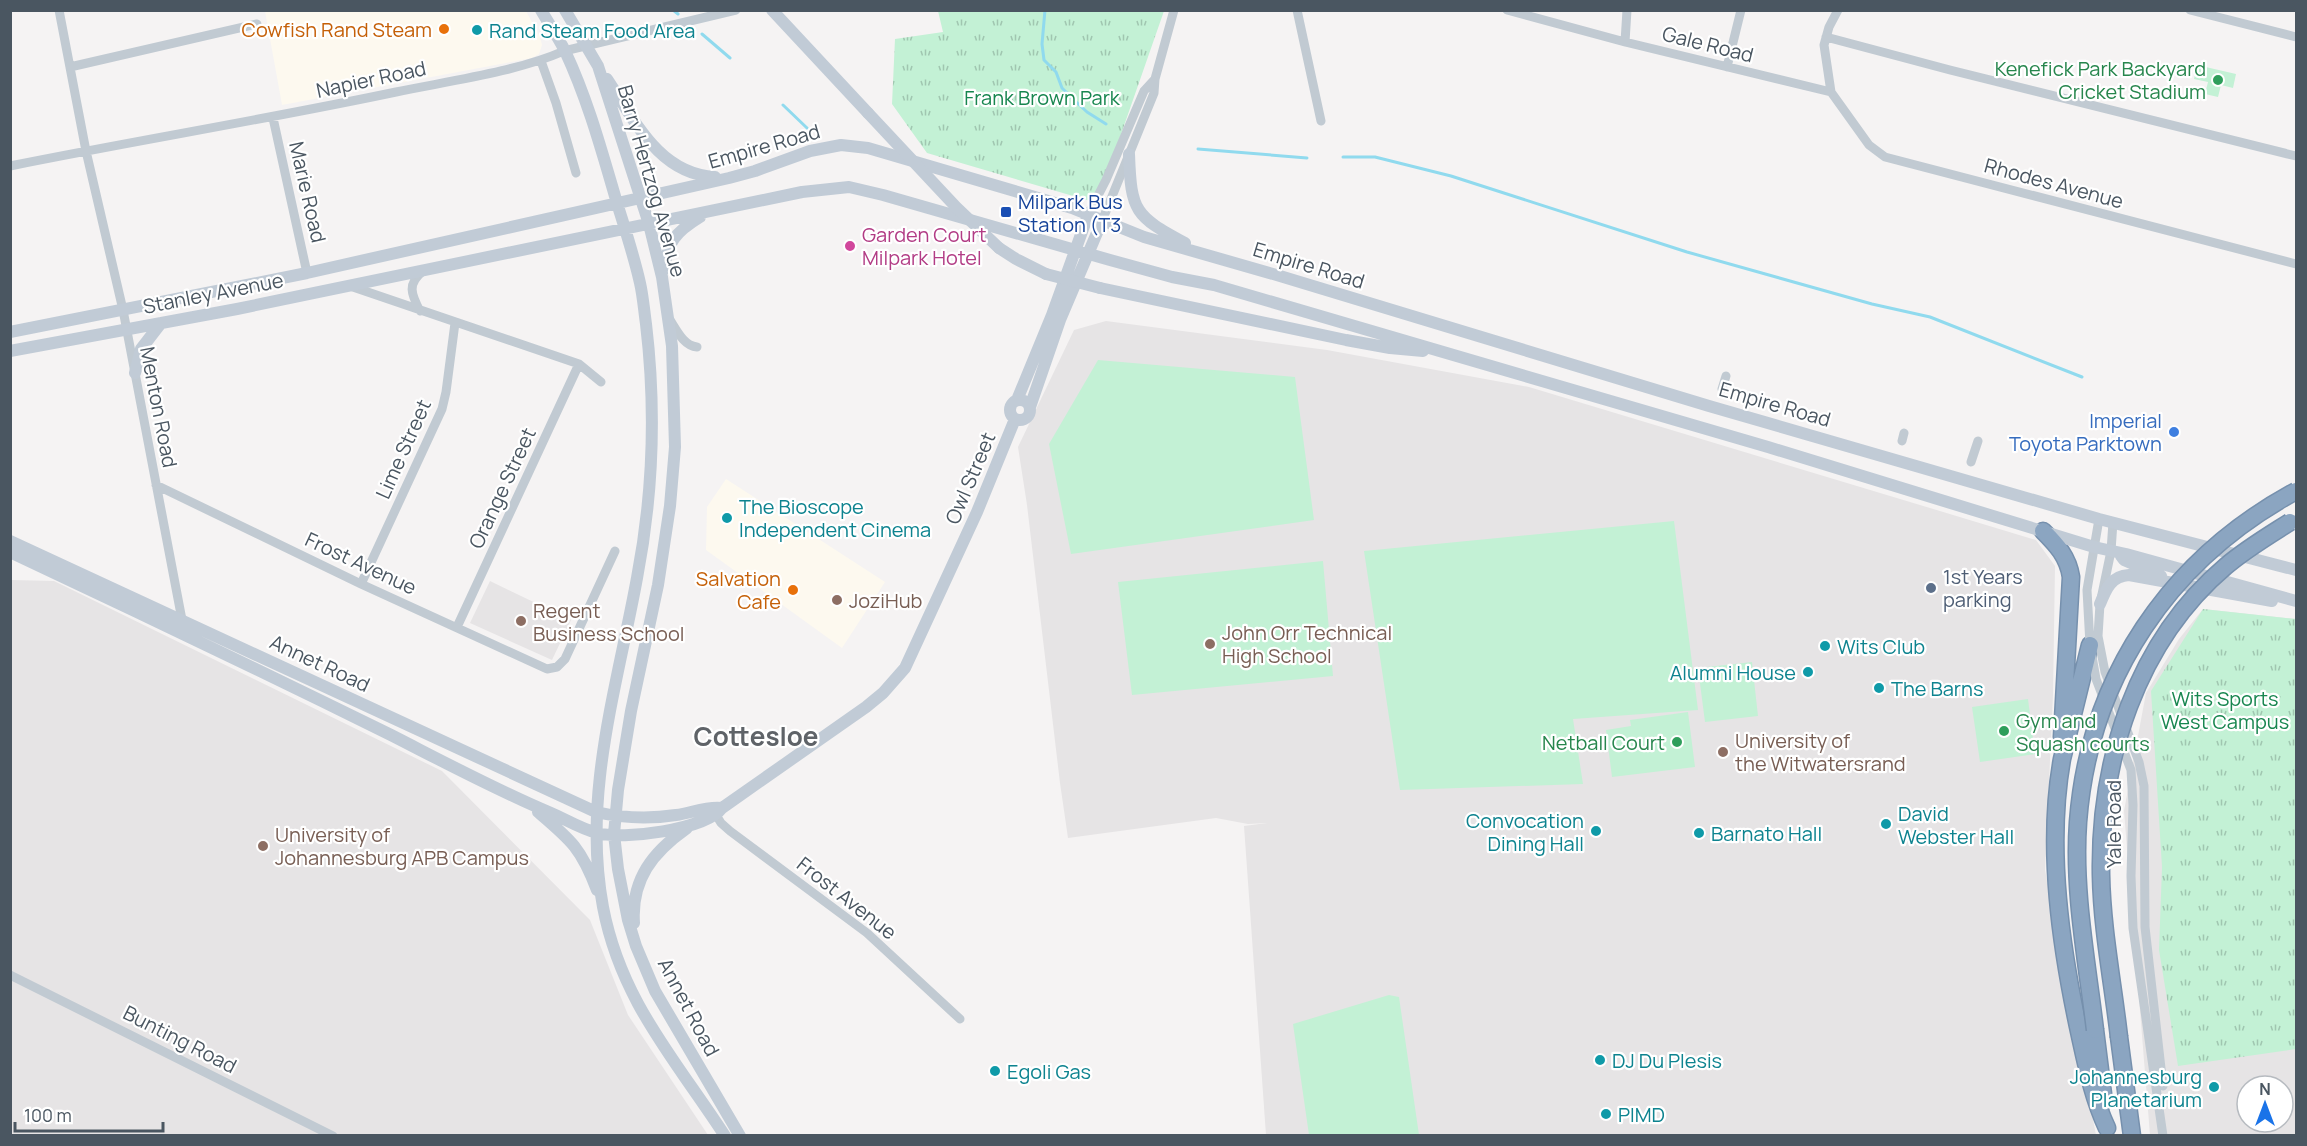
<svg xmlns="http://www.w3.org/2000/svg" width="2307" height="1146" font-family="Manrope,sans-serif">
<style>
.commercial{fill:#fdf9ef}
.education{fill:#e6e4e5;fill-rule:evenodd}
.grass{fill:#c3f1d5}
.park{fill:url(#park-tufts)}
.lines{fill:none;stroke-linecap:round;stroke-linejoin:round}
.stream{stroke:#90daee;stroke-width:3}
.highway-casing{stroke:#7690ad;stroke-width:19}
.street{stroke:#c1cad2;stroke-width:9}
.secondary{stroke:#c1cbd6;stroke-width:12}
.highway{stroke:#8ba5c1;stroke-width:16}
.highway-bridge-casing{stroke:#7690ad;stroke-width:19;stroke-linecap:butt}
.secondary-bridge{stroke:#c1cbd6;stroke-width:12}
.highway-bridge{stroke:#8ba5c1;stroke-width:16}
.food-dot{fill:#e8710a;stroke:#fff;stroke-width:2}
.culture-dot{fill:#0f9aa8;stroke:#fff;stroke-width:2}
.leisure-dot{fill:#2e9e5b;stroke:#fff;stroke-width:2}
.transit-dot{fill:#1a4fb4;stroke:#fff;stroke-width:2}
.hotel-dot{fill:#d1479c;stroke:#fff;stroke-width:2}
.shop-dot{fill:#3f7fe0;stroke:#fff;stroke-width:2}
.service-dot{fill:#5c6f8a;stroke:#fff;stroke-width:2}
.education-dot{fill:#8d6e63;stroke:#fff;stroke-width:2}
.labels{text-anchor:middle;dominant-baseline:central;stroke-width:4.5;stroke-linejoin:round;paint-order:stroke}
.food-label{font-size:20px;fill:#c56008;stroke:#fff;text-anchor:end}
.culture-label{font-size:20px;fill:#0d838f;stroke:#fff;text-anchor:start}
.street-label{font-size:20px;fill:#4a5661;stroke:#fff}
.leisure-label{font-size:20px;fill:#27864d;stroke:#fff;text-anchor:end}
.park-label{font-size:20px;fill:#17864f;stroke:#fff}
.transit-label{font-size:20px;fill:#164399;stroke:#fff;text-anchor:start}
.hotel-label{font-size:20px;fill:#b23c85;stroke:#fff;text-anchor:start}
.shop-label{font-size:20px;fill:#366cbe;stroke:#fff;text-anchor:end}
.service-label{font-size:20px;fill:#4e5e75;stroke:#fff;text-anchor:start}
.education-label{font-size:20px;fill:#785e54;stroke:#fff;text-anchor:start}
.district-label{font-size:26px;font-weight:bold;fill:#5f6368;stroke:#fff}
</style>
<defs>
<pattern id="park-tufts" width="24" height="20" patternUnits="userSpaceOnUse" patternTransform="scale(1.5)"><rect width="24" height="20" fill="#c3f1d5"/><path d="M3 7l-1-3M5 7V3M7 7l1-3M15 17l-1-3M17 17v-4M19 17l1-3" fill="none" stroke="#a0c6b0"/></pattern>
</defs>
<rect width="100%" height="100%" fill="#f5f3f3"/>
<path class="commercial" d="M265,11h261l14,26 2,8 -3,9 -7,4 -250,47z
M726,479l159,103 -43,66 -136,-98 1,-43z"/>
<path class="education" d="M1106,321l221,29 202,37 507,153 19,26 -2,129 -8,175 51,265h-830l-22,-309 23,-3 -19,1 -32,-6 -148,20 -8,-55 -33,-278 -9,-58 56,-117z
M11,580l43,1 388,190 148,149 38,95 80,120 -697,1z
M490,581l81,39 -19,40 -82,-37z
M2203,609l93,10v516h-146l-26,-324 22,-118 33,-54zM2247,1086h36v36h-36z"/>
<path class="grass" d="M2197,65l39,9 -3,14 -12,-3 -3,12 -13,-3 3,-12 -14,-3z
M1098,360l197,17 19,143 -243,34 -22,-110z
M1674,521l24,189 -125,9 10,65 -183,6 -36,-239z
M1323,561l10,115 -201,19 -14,-113z
M1752,662l6,54 -53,6 -7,-54z
M2028,699l7,55 -55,8 -8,-55z
M1688,712l7,55 -83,10 -6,-47 25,-4 -1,-6z
M1389,995l10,2 20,138h-110l-16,-111z"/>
<path class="park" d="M938,11h226l-67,192 -170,-50 -35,-49 3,-65 48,-7z
M2203,609l93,10v430l-118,17 -19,-116 3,-83 -11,-176z"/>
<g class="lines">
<path class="stream" d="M673,10l5,4
M1045,10l-3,34 2,16 12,12 6,16 12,12 13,12 19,12
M702,34l28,24
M783,105l24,23
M1198,149l109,9
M1343,157h32l76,19 236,76 185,52 58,13 152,60"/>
<defs>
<path id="highway" d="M2043,531c14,14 25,26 28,46l-9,160
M2090,645l-28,114c-16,89 -1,190 18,277 7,32 13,62 27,92
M2095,1030l9,72
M2119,1037l13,99"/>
</defs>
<use href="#highway" class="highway-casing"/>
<path class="street" d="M59,10l27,141 37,159 60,315
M1297,10l24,111
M1507,10l118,32 206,50
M1838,10l-9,17 -5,18 7,47 38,53 16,12 411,107
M2190,10l106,27
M1826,37l124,33 346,86
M1625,42l2,-32
M541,61l15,42 20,70
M70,67l187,-43
M1727,67l14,-57
M273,118l34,155
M10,166c129,-26 258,-47 386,-74 53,-11 120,-20 168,-41l172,-41
M1088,215l18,-35 38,-89 11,-12
M1102,221l52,-128 1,-14 19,-69
M350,286l229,78 22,18
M420,311c-9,-17 -13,-27 3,-40
M670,320c7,11 14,26 27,27
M1722,389l4,-13
M1902,441l2,-8
M1971,462l7,-21
M156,485l205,99 186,85 10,-2 8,-8 50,-108
M2099,519l-12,71 3,55 6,34 35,91 2,35 -2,71 2,52 30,208
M2113,522l-2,29 -11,53 -2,32 7,36 34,90 5,24 1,141 18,159
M361,584l81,-175 4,-17 9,-69
M457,627l122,-263
M713,810l8,13 9,8 137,102 93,86
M10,975l323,161"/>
<path class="secondary" d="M541,10c8,14 17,27 24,41 23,49 37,101 52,152 8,26 17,53 23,80 3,13 4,27 6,41 10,84 7,171 -9,254 -20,109 -55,218 -34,329 18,94 72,152 122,229
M565,10l33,56 51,158 13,53 10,69 3,101 -5,59 -12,79 -27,126 -13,79 -4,44 4,35 10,51 8,26 19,45 85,145
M772,10l96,103
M607,79c28,42 52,95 108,98
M1129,154c2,58 6,62 56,89
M999,248l17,11 30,15
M663,271c6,-30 11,-38 37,-54
M1100,288l246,52 44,8 33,3
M10,332l297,-59 422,-95 26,-7 55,-20 31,-6 27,3 204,60 72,29 136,39 429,130 390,113 197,51
M10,351l227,-42 565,-117 47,-5 34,8 227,65 62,17 42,8 554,162 326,100 32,7 170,47
M135,373l6,-24 20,-26
M1010 410a10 10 0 1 1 20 0a10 10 0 1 1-20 0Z
M1017,400l35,-85 36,-100
M1030,407l30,-87 42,-99
M10,541l586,271c26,6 54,7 80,3 16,-2 30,-9 46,-7
M10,552c128,60 255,121 381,183 53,27 105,55 160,78 14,6 30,16 46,20 26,7 108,-3 125,-25l144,-101 17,-14 22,-25 72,-156 38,-93
M2121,556l3,4 37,16
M2100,604c6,-15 11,-28 29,-29l143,26
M538,812c33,28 43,36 59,78
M634,923c-3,-44 19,-71 53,-95"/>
<use href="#highway" class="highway"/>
<defs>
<path id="highway-bridge" d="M2095,1030c-8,-68 -22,-139 -17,-208 11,-145 92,-263 218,-331
M2119,1037c-6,-53 -17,-108 -18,-162 -2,-114 35,-233 125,-309 20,-17 42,-30 64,-44"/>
</defs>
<use href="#highway-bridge" class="highway-bridge-casing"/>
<path class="secondary-bridge" d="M868,113l88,94 43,41
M1046,274l54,14"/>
<use href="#highway-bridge" class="highway-bridge"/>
</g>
<g class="food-dot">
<circle cx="444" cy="29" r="6"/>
<circle cx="793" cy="590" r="6"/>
</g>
<g class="culture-dot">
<circle cx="477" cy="30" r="6"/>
<circle cx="727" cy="518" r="6"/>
<circle cx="1825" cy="646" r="6"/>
<circle cx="1808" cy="672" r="6"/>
<circle cx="1879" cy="688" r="6"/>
<circle cx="1886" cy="824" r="6"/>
<circle cx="1596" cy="831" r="6"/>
<circle cx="1699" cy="833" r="6"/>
<circle cx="1600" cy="1060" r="6"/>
<circle cx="995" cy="1071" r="6"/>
<circle cx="2214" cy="1087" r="6"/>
<circle cx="1606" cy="1114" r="6"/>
</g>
<g class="leisure-dot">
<circle cx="2218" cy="80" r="6"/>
<circle cx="2004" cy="731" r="6"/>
<circle cx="1677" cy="742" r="6"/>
</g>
<rect class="transit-dot" x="1000" y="206" width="12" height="12" rx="3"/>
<circle class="hotel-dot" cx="850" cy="246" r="6"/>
<circle class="shop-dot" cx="2174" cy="432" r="6"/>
<circle class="service-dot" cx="1931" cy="588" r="6"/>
<g class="education-dot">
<circle cx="837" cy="600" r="6"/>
<circle cx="521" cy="621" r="6"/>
<circle cx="1210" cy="644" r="6"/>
<circle cx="1723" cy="752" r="6"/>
<circle cx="263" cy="846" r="6"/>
</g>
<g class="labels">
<g class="food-label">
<text x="432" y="29">Cowfish Rand Steam</text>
<text x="781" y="578">Salvation<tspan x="781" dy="23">Cafe</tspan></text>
</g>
<g class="culture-label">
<text x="489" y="30">Rand Steam Food Area</text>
<text x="739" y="506">The Bioscope<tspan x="739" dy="23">Independent Cinema</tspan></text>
<text x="1837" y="646">Wits Club</text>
<text x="1796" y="672" text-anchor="end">Alumni House</text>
<text x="1891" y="688">The Barns</text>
<text x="1898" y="813">David<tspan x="1898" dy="23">Webster Hall</tspan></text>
<text x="1584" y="820" text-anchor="end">Convocation<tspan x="1584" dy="23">Dining Hall</tspan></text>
<text x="1711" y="833">Barnato Hall</text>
<text x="1612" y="1060">DJ Du Plesis</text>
<text x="1007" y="1071">Egoli Gas</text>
<text x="2202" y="1076" text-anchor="end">Johannesburg<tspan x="2202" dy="23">Planetarium</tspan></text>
<text x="1618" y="1114">PIMD</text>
</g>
<g class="street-label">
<text transform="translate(1708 44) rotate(14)">Gale Road</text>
<text transform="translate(371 79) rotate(-12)">Napier Road</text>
<text transform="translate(764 146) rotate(-16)">Empire Road</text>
<text transform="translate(652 181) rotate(74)">Barry Hertzog Avenue</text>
<text transform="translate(2054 183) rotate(15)">Rhodes Avenue</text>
<text transform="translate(308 192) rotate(77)">Marie Road</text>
<text transform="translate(1309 265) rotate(17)">Empire Road</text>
<text transform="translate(213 293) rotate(-11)">Stanley Avenue</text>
<text transform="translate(1775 404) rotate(16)">Empire Road</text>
<text transform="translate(159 407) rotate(79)">Menton Road</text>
<text transform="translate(403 449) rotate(-66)">Lime Street</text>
<text transform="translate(970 478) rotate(-67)">Owl Street</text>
<text transform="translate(502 488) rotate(-65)">Orange Street</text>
<text transform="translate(361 563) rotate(25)">Frost Avenue</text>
<text transform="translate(320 663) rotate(25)">Annet Road</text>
<text transform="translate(2113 824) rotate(-90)">Yale Road</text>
<text transform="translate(847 898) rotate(38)">Frost Avenue</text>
<text transform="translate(689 1007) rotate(62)">Annet Road</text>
<text transform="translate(180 1039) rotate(27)">Bunting Road</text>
</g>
<g class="leisure-label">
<text x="2206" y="68">Kenefick Park Backyard<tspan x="2206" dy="23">Cricket Stadium</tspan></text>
<text x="2016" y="720" text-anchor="start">Gym and<tspan x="2016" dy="23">Squash courts</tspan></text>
<text x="1665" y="742">Netball Court</text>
</g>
<g class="park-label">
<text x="1042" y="97">Frank Brown Park</text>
<text x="2225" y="698">Wits Sports<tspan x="2225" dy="23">West Campus</tspan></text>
</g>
<g class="transit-label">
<text x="1018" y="201">Milpark Bus<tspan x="1018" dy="23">Station (T3</tspan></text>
</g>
<g class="hotel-label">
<text x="862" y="234">Garden Court<tspan x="862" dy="23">Milpark Hotel</tspan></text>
</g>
<g class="shop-label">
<text x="2162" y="420">Imperial<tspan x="2162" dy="23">Toyota Parktown</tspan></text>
</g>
<g class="service-label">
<text x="1943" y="576">1st Years<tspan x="1943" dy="23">parking</tspan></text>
</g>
<g class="education-label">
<text x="849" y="600">JoziHub</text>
<text x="533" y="610">Regent<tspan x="533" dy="23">Business School</tspan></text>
<text x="1222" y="632">John Orr Technical<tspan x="1222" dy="23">High School</tspan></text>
<text x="1735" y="740">University of<tspan x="1735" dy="23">the Witwatersrand</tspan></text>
<text x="275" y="834">University of<tspan x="275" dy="23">Johannesburg APB Campus</tspan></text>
</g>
<g class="district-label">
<text x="756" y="736">Cottesloe</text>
</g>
</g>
<rect width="2307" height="1146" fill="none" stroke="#4a5661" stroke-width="24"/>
<g transform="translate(2265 1104)"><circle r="28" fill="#ffffff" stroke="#b7bbc0" stroke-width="1.5"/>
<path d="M0-4.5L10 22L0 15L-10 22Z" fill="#1a73e8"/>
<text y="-9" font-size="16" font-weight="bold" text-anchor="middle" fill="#4a5661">N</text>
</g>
<path d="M15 1122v9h148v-9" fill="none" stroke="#4a5661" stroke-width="3"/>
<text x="24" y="1122" font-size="18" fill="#4a5661" stroke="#ffffff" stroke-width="4.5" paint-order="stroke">100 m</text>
</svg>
